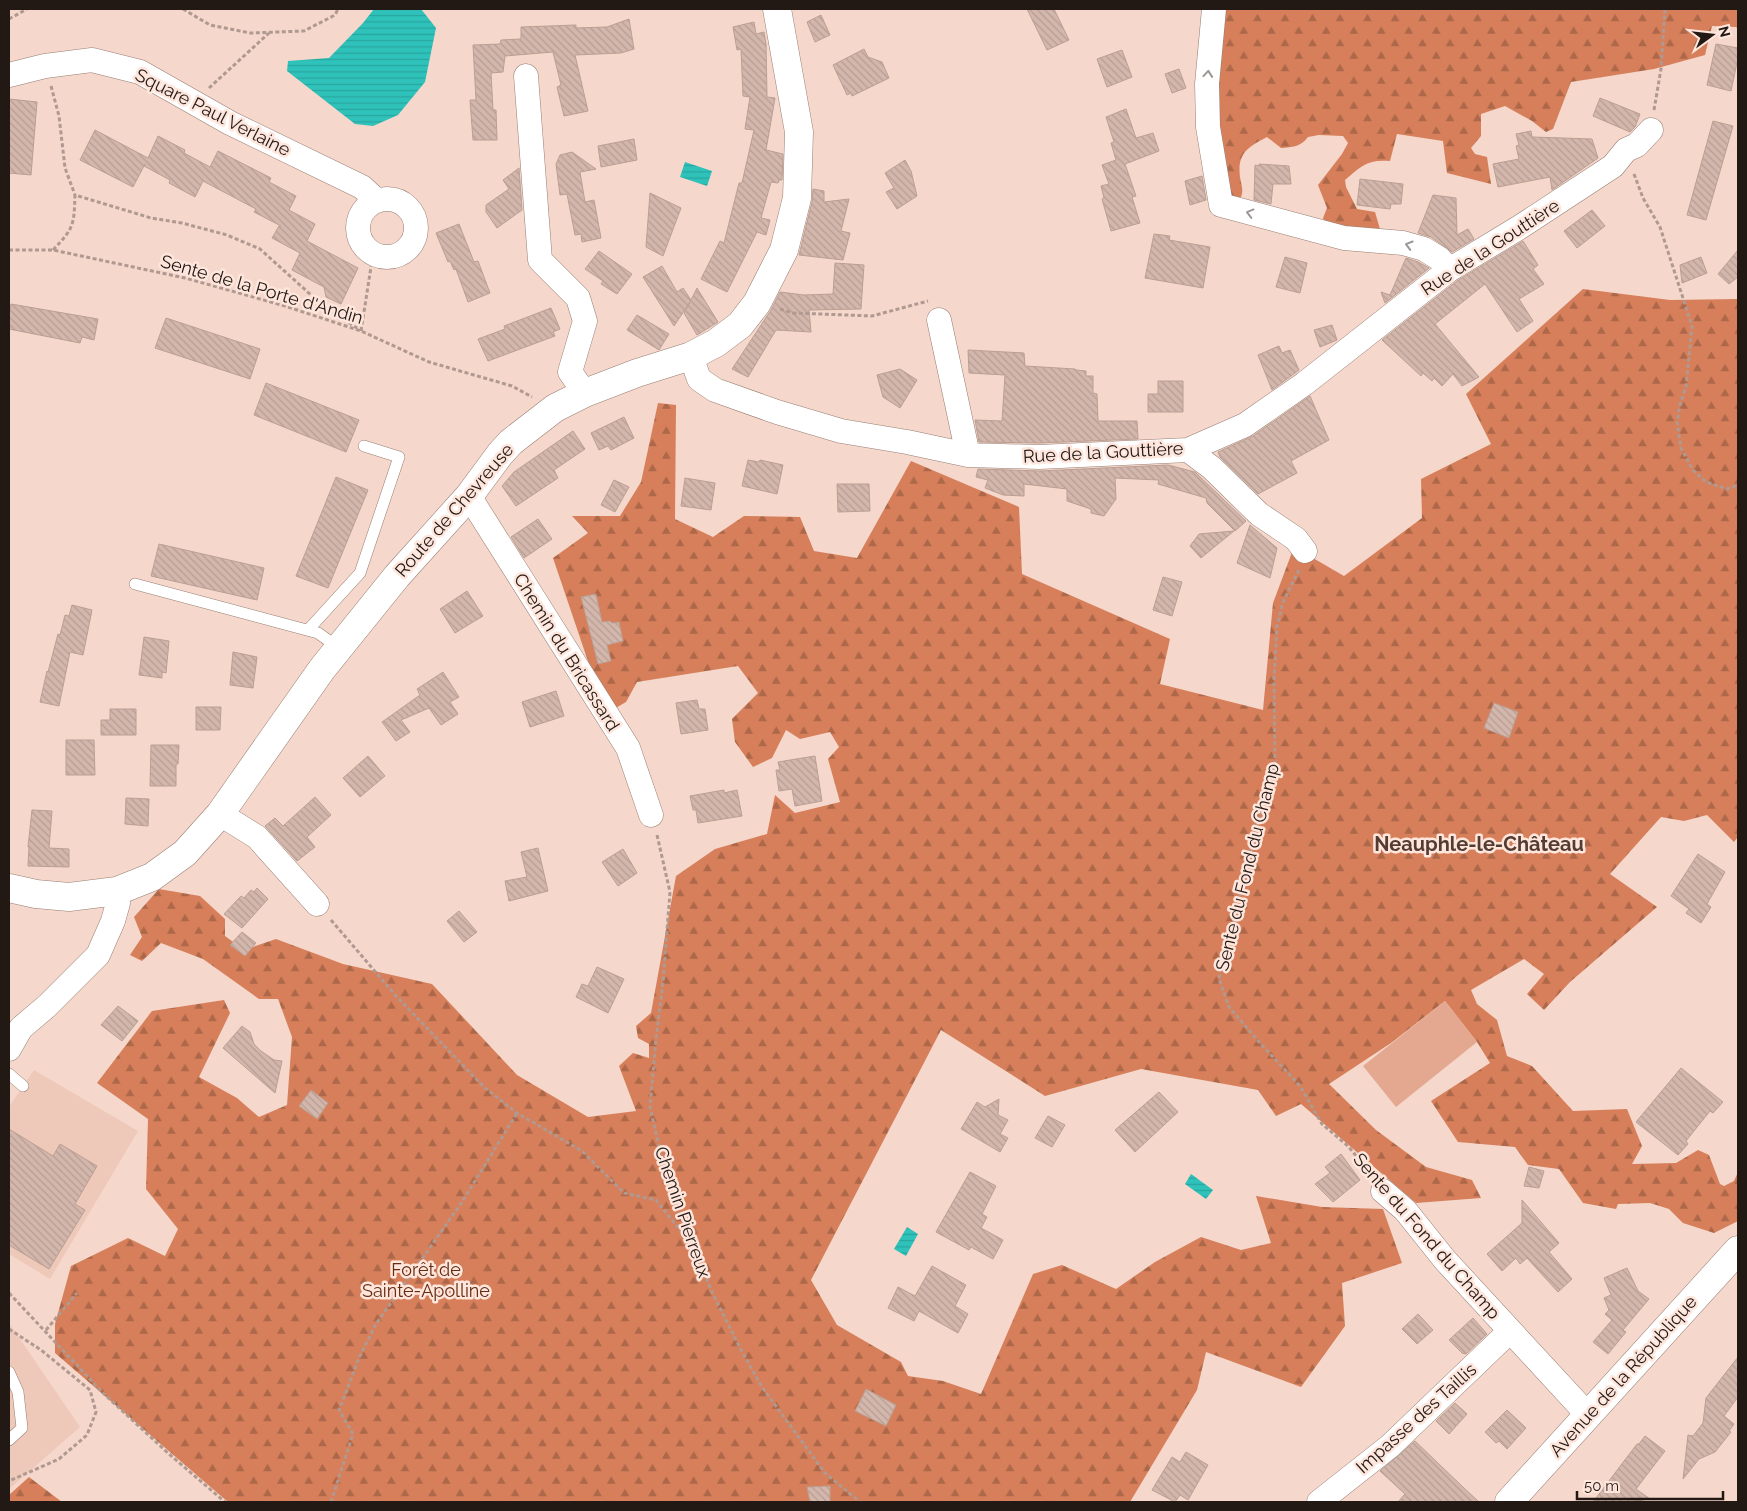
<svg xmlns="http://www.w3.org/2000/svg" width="1747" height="1511" font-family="Raleway,sans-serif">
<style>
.built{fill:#eec9b9}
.forest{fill:url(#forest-firs)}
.park{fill:#e3a88f}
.water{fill:url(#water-rules)}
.building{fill:url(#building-back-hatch);stroke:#bb9f93}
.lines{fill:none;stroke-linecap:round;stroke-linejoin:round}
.lane-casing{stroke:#987e73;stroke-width:12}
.street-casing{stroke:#987e73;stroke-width:25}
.secondary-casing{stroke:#987e73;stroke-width:29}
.path{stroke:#b09990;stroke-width:3;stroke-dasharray:4 2.5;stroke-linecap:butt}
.lane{stroke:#fff;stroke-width:11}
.street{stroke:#fff;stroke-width:24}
.secondary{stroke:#fff;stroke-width:28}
.oneway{stroke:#9c9795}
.labels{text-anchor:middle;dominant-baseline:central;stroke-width:5;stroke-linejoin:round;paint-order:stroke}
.street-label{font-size:18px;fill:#221814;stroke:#fee6dc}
.park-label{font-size:18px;fill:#652d12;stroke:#fee6dc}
.quarter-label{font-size:20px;font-weight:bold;fill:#543c32;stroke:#fee6dc}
</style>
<defs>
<pattern id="forest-firs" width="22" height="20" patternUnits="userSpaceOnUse" patternTransform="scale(1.25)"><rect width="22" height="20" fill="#d67f5a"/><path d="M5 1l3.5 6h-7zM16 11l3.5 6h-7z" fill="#ad6749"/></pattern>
<pattern id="water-rules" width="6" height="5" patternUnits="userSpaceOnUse" patternTransform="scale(1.25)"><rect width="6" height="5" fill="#2ec2ba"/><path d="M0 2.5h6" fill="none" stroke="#29a69f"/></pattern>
<pattern id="building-back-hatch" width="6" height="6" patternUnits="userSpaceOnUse" patternTransform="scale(1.25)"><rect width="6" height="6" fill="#d4b7ac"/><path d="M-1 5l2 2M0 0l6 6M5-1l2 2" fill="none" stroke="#b69d93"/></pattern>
</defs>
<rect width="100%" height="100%" fill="#f5d7cb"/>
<path class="built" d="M34,1070l104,61 -88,148 -41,-25v-147z
M9,1323l71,104 -71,62z"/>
<path class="forest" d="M1220,9h518v20l-2,-2 -24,-1 -7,29 -51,14 -83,13 -18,47 -7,3 -14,-11 -27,-15 -24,8v22l-10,12 4,6 12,3 4,27 -44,-11 -4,-32 -46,-7 -7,27c-22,-2 -29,5 -45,19l1,7 11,22 18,3 7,24 -56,-9 -3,-9 4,-10 -9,-23 24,-31 6,-11 -5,-7 -24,-1 -11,2c-7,10 -16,10 -27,11l-14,-11c-19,10 -30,16 -27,40 1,7 4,13 1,20l-12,5 -14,-67z
M1583,289l87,11 68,-1v538l-4,5 -27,-27 -23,6 -23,-4 -51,57 47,33 -87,75 -26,28 -17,-16 17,-20 -20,-15 -53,31 6,14 20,16 10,36 25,10 41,45 54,-2 15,37 -10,18 44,-1 22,-13 11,5 11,29 4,2 10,-5 4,-9v49l-24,12 -31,-10 -14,-14 -19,-6 -32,1 -2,5 -33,-6 -24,-34 -31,-4 -13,-18 -57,-5 -27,-41 59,-38 -13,-21 -32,-41 -54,42 -62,41 47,46 50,37 46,13 9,18 -65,5 -115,-99 -25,12 -18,-26 -117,-21 -96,27 -104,-66 -130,250 26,45 64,37 7,14 35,5 38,13 52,-120 29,-9 54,24 39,-27 46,-25 40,13 30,-7 -15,-47 66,11 61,2 19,54 -60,20 3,43 -44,61 -95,-35 -9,38 -67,112h-902l-173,-149v-29l16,-58 57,-28 37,18 13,-27 -32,-40 2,-70 -51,-36 55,-72 72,-11 6,13 -31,64 38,21 22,19 28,-12 5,-68 -14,-38h-19l-56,-40 -42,-16 -19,18 -12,-6 12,-18 -8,-20 25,-28 41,7 25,23v17l19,14 32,-11 67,25 89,20 85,91 71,42 48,-6 -17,-45 14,-13 16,5v-14l-11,-6 -2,-12 15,-13 25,-137 39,-27 52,-15 8,-39 20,18 45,-11 -12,-43 11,-12 -9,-15 -30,7 -14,-9 -14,28 -19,9 -18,-25 -3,-23 26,-26 -20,-27 -101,16 -11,20 -12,7 -22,-36 -39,-115 35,-25 -16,-17h48l21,-34 17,-79 18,2 -1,114 38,18 31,-21 56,1 14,34 43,7 54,-97 108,46 3,67 148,65 -10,45 103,26 10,-107 21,-56 50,29 78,-58 -1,-39 70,-35 -25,-50z
M29,1477l33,25h-53v-7z"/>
<path class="park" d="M1445,1001l32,41 -81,65 -33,-41z"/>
<path class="water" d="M374,9h47l15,19 -11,54 -27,33 -25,11 -18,-2 -68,-53 1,-10 41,-3 34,-35z
M685,162l27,9 -5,15 -27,-9z
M1191,1174l22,16 -7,9 -21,-15z
M907,1227l11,7 -12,22 -12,-7z"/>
<path class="building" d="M1027,9h27l15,31 -22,10z
M821,15l9,20 -15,7 -8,-20z
M629,19l5,30 -13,4 -46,2 13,56 -24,5 -7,-29 4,-2 -8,-33 -48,4 -2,16 -12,1 2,37h3l1,30h-24l-3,-40h6l-3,-55 27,-1 1,-4 20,-1v-12l55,-2v3l31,-1z
M754,22l2,12 8,-2 2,12 1,53 8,1 -9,52 17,4 -1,26h-3l-1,3 -7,-1 -10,36 9,2 -4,15 -9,-3 -30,60 -26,-13 19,-38 4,2 15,-60h3l12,-53 -9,-1 5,-32 -7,-1 -2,-47 -4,1 -4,-23z
M1716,44l22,4v10l-7,33 -24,-6z
M864,49l4,8 14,5 7,16 -37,18 -1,-3 -4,2 -14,-30z
M1122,50l10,27 -25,10 -10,-28z
M1179,69l7,19 -14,5 -7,-19z
M1600,98l40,16 -5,13 -5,5 -37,-16z
M9,99l28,3 -6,73 -22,-2z
M1126,109l10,29 17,-5 6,18 -34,13 11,32 -4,1 8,26 -29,8 -9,-32 2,-1 -3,-12 8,-2 -7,-19 14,-5 -5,-17 3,-1 -8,-25z
M1713,121l20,5 -27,94 -19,-5z
M95,130l53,28 10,-22 27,14 -1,3 26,14 8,-16 53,27 -2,4 27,14 -7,14 26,14 -8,17 51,27 -17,36 -15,-7 -2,-10 -32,-17 8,-17 -28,-15 7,-12h2l-27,-14 2,-3 -53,-28 -8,16 -26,-14 1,-3 -26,-14 1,-2 -12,23 -53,-27z
M1531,131l1,6 60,2 6,19 -46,32 -2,-13 -52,10 -5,-23 26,-5 -3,-13 3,-1 -3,-11z
M634,139l3,21 -36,7 -3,-21z
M572,152l24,17 -16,3 5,30 9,-2 7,38 -19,4 -1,-8 -6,1 -8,-41 -7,1 -4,-31 4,-9z
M905,160l6,11 6,25 -20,13 -11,-17 8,-4 -9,-15z
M1259,164l30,2 2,18h-18l-2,20 -17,-4 1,-35 4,1z
M519,168l3,42 -25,18 -11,-16v-7l23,-16 -6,-9z
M1202,176l4,24 -16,5 -5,-24z
M1360,179l43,5 -2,20h-10l-1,5 -33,-4z
M813,189l11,2v11l25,-3 -8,32 9,2 -7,27 -44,-5 13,-53z
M650,193l31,15 -18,48 -17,-9z
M1433,195l23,3 1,37 11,-6 6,10 -22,13 -21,-15 -13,-4z
M1592,210l13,16 -28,22 -13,-17z
M459,224l15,38 4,-1 12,32 -22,9 -12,-33 -2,1 -4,-9 -2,1 -12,-29z
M1154,234l16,2 -1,4 41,7 -7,41 -58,-10z
M1523,241l15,24 -5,4 11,15 -25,15 14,22 -16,11 -32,-48 -50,40 44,53 -17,9 -9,-12 -11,12 -8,-8 -2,3 -9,-8 -2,3 -39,-36 75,-59z
M1738,250v27l-9,7 -11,-10z
M599,251l33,23 -15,20 -16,-10 2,-3 -18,-12z
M1285,257l22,6 -7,30 -24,-6z
M1701,257l6,16 -25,10 -2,-18z
M1406,258l12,4 11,6 -44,35 -4,-11 9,3z
M835,263l29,2 -3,44 -52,1 2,22 -35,-2 -28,47 -16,-8 39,-59 9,-18 24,3 29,-1z
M662,266l15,26 6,-4 8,12 6,-12 21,34 -21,13 -13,-22 6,-11 -16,24 -31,-49z
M11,304l87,15 -4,21 -12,-3 -2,6 -71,-14v-14z
M551,308l9,21 -7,3 2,4 -67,25 -10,-22 27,-10 -1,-3z
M637,315l32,19 -10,16 -32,-20z
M166,318l94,31 -10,30 -95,-31z
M1332,325l5,15 -17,7 -6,-17z
M1279,346l3,7 8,-3 9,20 -27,20 -14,-35z
M968,350l56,3 1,13 50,3 1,1 10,1v5h7v17l4,1 1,27h39l1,18 -99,4 -60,-1 -4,-22 27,1 3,-46 -36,-2z
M900,369l17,11 -17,28 -17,-11 -6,-22z
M1158,381h25v31h-35v-18h10z
M266,383l93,37 -13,32 -92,-37z
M1310,396l19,44 -38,21 6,12 -39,21 -38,-37 -2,-5 35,-16z
M624,417l10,21 -23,12 -3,-4 -9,4 -8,-17z
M573,431l12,18 -31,21 4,8 -42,28 -14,-20 12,-14z
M748,460l11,2 1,-2 23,5 -6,29 -35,-8z
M1168,465l27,7 51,49 -11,10 -28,-28 -1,-5 -48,-14 1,-4 -44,-2 1,21 -12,17 -13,-3v-4l-24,-8v-12l-43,-5v12l-21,-1 -18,-7 3,-8 -12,-3 2,-8 62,2z
M336,477l32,13 -40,98 -32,-12z
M685,478l30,5 -4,27 -30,-4z
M614,480l15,7 -14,25 -14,-7z
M837,484h32l1,27 -32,1z
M538,519l14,20 -28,19 -13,-21z
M1250,525l27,23 -7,30 -33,-15z
M1234,531l-33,27 -11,-12 9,-12z
M159,544l105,24 -7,32 -106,-24z
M1163,577l19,5 -10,34 -19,-6z
M467,591l16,25 -28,17 -15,-24z
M596,594l6,28 8,-1 2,2 7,-1 4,19 -16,4 4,16 -13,3 -17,-67z
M72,605l20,5 -9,45 -13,-3 -11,54 -19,-4 7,-31 1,1 10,-38 2,1 5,-20 4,1z
M144,637l25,4 -3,32 -4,-1v6l-23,-3z
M233,652l24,5 -4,31 -23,-3z
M443,672l16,25 -9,5 8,12 -17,11 -12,-17 -28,12 9,12 -14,9 -14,-19 38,-27 -3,-6z
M556,691l8,25 -34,11 -8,-25z
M697,700l2,9h6l3,21 -27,4 -5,-31z
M1494,703l24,9 -9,26 -25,-10z
M196,707h25l-1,23h-24z
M110,709h26v26h-35v-15h9z
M66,740h28l1,35h-29z
M151,745h28l-1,19h-2v22h-26z
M368,756l17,20 -25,21 -17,-19z
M815,756l7,45 -27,5 -3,-17 -13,2 -3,-21h4l-2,-8z
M724,790v3l13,-3 5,26 -44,7 -2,-13h-3l-3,-14z
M315,797l16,18 -24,22 8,10 -18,14 -32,-35 10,-8 8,8z
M126,798l23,1 -1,27 -23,-2z
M32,810l20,1 -3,37 20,1v18l-41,-1 1,-19h-1z
M538,848l10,43 -39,10 -4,-20 22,-4 -6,-25z
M623,849l14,24 -19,13 -16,-24z
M1698,854l27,18 -18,32 4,3 -10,16 -15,-10 3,-4 -18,-13z
M257,888l11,11 -26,29 -18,-14 17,-18 3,2 7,-8 3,2z
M459,911l18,21 -13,10 -17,-21z
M242,932l14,11 -11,13 -15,-11z
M597,967l27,12 -16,34 -32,-16 6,-13 6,2z
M118,1006l20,15 -16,20 -21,-16z
M242,1026l8,6 4,12 7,7 13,9 8,1 -7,32 -52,-45z
M1681,1068l42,34 -10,11 -3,-2 -24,30 2,3 -10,11 -42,-33z
M311,1090l17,13 -11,16 -18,-13z
M1159,1092l19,20 -43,40 -20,-22z
M999,1099l-1,16 10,5 -8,14 8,4 -8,14 -39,-23 16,-27 8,5z
M1048,1116l17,9 -13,22 -17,-9z
M9,1129l44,27 7,-12 37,22 -22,38 10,6 -36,59 -40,-24z
M1341,1154l19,26 -27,22 -18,-18 15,-11 -5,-6z
M1529,1167l15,4 -5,17 -15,-2z
M970,1172l26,14 -14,28 5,3 -6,11 22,12 -10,19 -22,-12 -2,3 -33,-18z
M1522,1200l37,43 -10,9 23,27 -14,13 -31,-34 -7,6 -4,-6 -14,13 -15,-17 35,-31z
M932,1266l34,19 -11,21 13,8 -10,19 -39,-22 -5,10 -26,-13 10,-21 17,9z
M1627,1268l11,23 11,8 -26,31 3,2 -18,22 -15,-12 19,-22 -7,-6 4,-4 -5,-12 7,-3 -7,-17z
M1418,1314l15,16 -16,14 -15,-15z
M1473,1318l14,16 -21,20 -4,-1 -13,-13z
M1738,1357v40l-14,19 10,8 -5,7 2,1 -16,20 -16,7 -16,20 5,-44 5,1 10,-13 3,-25z
M866,1389l30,16 -10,21 -31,-15z
M1455,1403l12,11 -18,20 -13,-13z
M1507,1410l19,18 -19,21 -8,-8 -3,2 -11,-11z
M1645,1436l20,15 -29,38 14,10 -21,3h-36l44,-58h2z
M1415,1441l49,47 15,14h-81l7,-8 -25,-23z
M1186,1452l22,13 -20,35 -8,-5 -5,7 -23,-12 20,-33 8,5z
M830,1486v16h-20l-3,-15z"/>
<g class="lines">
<defs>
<path id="lane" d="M135,584l183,49 21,15
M308,630l52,-57 39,-116 -35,-11
M9,1074l14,12
M9,1372l9,20 4,36 -13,12"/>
<path id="street" d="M1214,9l-7,75 1,43 13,78 123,33 59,5 21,6 16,10 9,11
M9,75l36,-9 47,-6 48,12 90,51 132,64 15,14
M526,76l14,184 38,38 7,23 -15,51 15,21
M358 228a29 29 0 1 1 58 0a29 29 0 1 1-58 0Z
M939,320l29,135
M691,356l8,23 16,11 62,22 64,19 66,11 61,13 71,2 149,-7 57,-25 59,-41 145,-114 71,-43 93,-61 13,-16 11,-5 14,-15
M1188,450l24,18 47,46 37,25 9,12
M469,496l159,252 23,67
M220,814l37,23 60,67
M9,1049l12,-21 26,-22 51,-51 15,-34 5,-18 -1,-12
M1383,1191l22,19 40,50 143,155
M1319,1502l71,-56 120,-115"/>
<path id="secondary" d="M9,888l27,6 33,3 48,-6 35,-14 33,-24 35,-39 102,-145 75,-93 72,-80 31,-42 11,-12 44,-34 30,-15 52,-20 54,-17 25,-13 24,-18 17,-22 27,-53 13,-52 2,-66 -22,-123
M1509,1502l229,-252"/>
</defs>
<use href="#lane" class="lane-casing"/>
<use href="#street" class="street-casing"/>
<use href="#secondary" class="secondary-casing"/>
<path class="path" d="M183,9l27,16 40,8 54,-2 31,-16 3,-6
M9,19l18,-10
M51,86l8,30 6,52 10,27
M209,88l60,-55
M1654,110l7,-41 4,-60
M1634,174l9,24 17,29 32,99 -6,61 -6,18 -3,17 4,26 12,22 13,12 21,7 11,-4
M9,250h44l132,28 100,28 76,25 68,31 83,24 20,11
M53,250c21,-22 21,-25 22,-55l76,23 31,5 45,12 33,14 61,55 36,24
M780,309l13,4 79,3 56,-15
M361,331l12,-77
M1299,570l-16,32 -6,24 -3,54 1,83 -9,26 -47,190 10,28 30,35 41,44 22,38 26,22 23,28
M657,835l13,57 -7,90 -7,57 -6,68 14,61 26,73 23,53 27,54 22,39 63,86 35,29
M331,920l66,77 87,90 33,26 65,38 42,42 32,7 31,39
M9,1293l94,100 66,61 56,48
M9,1329l32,21 49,40 6,22 -9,23 -28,24 -50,22
M46,1330l31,-37
M331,1502l22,-68 -14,-24 20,-52 17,-34 86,-122 55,-89"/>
<use href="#lane" class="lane"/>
<use href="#street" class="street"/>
<use href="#secondary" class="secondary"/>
</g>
<defs><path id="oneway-chevron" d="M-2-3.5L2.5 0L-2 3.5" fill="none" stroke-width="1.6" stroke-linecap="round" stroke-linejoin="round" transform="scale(1.25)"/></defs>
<g class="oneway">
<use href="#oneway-chevron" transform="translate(1208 74) rotate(-85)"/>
<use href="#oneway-chevron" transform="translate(1250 213) rotate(-165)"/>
<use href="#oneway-chevron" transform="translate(1409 245) rotate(-164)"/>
</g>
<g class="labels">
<g class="street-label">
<text transform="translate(213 112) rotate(27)">Square Paul Verlaine</text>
<text transform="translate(1490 247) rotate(-33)">Rue de la Gouttière</text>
<text transform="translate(262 289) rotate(16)">Sente de la Porte d'Andin</text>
<text transform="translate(1103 452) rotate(-3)">Rue de la Gouttière</text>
<text transform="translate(454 510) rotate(-49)">Route de Chevreuse</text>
<text transform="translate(567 652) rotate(58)">Chemin du Bricassard</text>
<text transform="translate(1247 867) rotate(-76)">Sente du Fond du Champ</text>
<text transform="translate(683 1212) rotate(71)">Chemin Pierreux</text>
<text transform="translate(1427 1236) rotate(49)">Sente du Fond du Champ</text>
<text transform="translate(1623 1376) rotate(-48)">Avenue de la République</text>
<text transform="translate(1416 1418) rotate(-42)">Impasse des Taillis</text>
</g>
<g class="park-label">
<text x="426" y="1269">Forêt de<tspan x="426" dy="21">Sainte-Apolline</tspan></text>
</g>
<g class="quarter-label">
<text x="1479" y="844">Neauphle-le-Château</text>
</g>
</g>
<rect width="1747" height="1511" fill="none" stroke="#221814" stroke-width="20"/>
<g transform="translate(1712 35) rotate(75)" stroke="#fee6dc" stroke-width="4" paint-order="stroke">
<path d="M0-4L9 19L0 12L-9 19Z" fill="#221814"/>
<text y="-8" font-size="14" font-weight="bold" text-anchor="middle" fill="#221814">N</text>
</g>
<path d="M1577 1491v8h146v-8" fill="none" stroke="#221814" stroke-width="2.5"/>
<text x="1584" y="1491" font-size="15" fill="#221814" stroke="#fee6dc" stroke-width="4" paint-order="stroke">50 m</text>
</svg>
